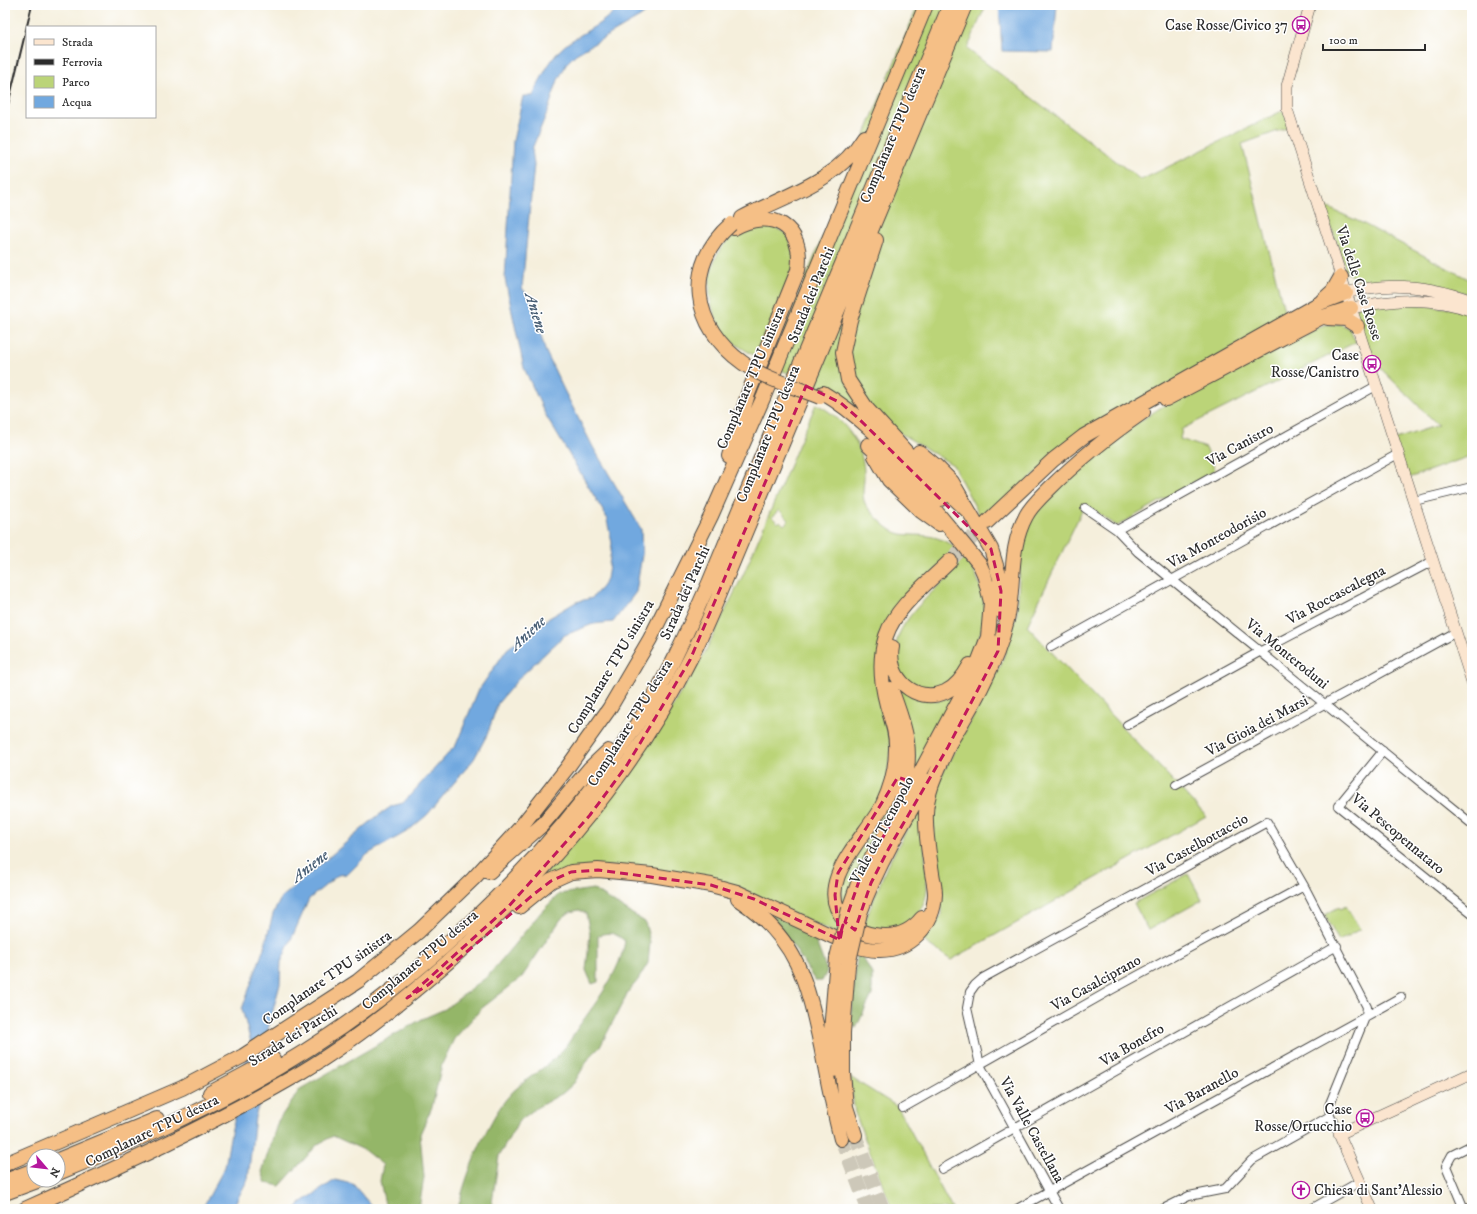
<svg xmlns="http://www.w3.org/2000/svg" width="1477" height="1214" font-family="'IM FELL DW Pica',serif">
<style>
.green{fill:#bbd478;stroke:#738052;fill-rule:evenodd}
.forest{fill:#94b668;stroke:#60704a}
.water{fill:#71a8df;stroke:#4e6a85}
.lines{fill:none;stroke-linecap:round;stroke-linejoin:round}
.highway-tunnel{stroke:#cdc8b9;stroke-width:14;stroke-dasharray:14 7;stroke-linecap:butt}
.street-casing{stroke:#494846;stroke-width:10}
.secondary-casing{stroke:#494846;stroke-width:12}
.highway-casing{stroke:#494846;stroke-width:16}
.street{stroke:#fff;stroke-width:8}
.secondary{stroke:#fbe5cf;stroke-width:11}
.highway{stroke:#f5bf86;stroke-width:14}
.rail{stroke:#2b2b2b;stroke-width:2}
.highway-bridge-casing{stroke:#494846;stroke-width:16;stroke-linecap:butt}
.highway-bridge{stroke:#f5bf86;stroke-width:14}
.marked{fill:none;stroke:#c2185b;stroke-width:3;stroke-dasharray:8 5;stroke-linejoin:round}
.labels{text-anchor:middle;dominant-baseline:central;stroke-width:3;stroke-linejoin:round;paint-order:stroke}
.poi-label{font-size:15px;fill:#2b2b2b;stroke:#fff;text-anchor:end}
.street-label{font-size:15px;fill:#2b2b2b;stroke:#fff}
.water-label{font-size:16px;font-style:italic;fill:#475d73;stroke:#fff}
</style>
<rect width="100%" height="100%" fill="#fff"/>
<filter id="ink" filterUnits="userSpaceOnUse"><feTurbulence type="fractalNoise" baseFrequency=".025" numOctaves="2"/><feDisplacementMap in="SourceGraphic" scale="8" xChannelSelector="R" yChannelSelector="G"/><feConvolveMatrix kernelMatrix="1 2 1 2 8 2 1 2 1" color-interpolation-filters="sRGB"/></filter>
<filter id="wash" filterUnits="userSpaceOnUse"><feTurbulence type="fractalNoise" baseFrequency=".012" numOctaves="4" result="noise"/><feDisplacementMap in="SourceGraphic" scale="16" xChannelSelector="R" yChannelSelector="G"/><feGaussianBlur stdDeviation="0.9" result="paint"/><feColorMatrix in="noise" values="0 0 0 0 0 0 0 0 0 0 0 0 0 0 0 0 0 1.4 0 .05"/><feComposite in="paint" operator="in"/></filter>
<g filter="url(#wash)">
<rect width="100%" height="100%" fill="#f5efdc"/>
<path class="green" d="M918,5h68l-19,44 174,131 143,-70 5,17 -47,17 44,174 -204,115 -100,87 -29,-55 -118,-71 -65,-29z
M1324,206l38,17 110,58v14l-46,-13 -61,1 -18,-10z
M764,223l24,11 8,29 -39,94c-12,-7 -24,-13 -32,-24 -23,-28 -21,-77 10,-99 7,-6 20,-8 29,-11z
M1386,301l86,10v147l-2,-2 -64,23 -13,-39 45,-15 -73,-72 -14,-45z
M1341,324l9,5 6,13 -174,87 -2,10 26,9 9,22 -98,56 -32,-22 -58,122 179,190 -255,144 -29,-20 11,-10 8,-15 1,-18 -7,-45 -3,-39 8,-35 61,-113 16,-51 4,-69 10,-28 17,-20 60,-55 55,-36 161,-81z
M816,404c27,13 49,41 48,72 0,11 -4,23 4,32 7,8 21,24 33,26 12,2 24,0 36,4 26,8 44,39 47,65 2,12 -2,26 -6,36 -4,13 -13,37 -26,44 -8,4 -18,5 -26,8l-26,-14c-1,-9 -4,-19 -4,-28 -1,-28 43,-62 61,-81l-9,-11 -63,66 6,121 -5,43 -44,72 -2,63 -3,12 -104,-49 -124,-19 -68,14 121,-156 43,-72 39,-79zM779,510l10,10 -5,5 -4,-4 -2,2 -6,-6z
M892,679l45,22 16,-5 1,1 -40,77c4,-33 -12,-65 -22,-95z
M893,794h6l-56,115 -4,-13 4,-19z
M922,802l5,86c-2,22 -10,28 -26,41h-39l25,-63z
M1188,874l14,26 -54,30 -14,-27z
M1346,906l14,23 -21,12 -15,-26 15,-8 1,2z
M850,1077l48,30 54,102h-60l-37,-96z"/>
<path class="forest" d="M593,889l52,33 5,20 -2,21 -10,17 -10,12 -28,55 -11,11 -15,25 -11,10 -27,15 -18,14 -19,34 -8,53h-33c7,-33 28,-85 49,-111 15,-18 37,-28 53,-45 8,-8 13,-18 19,-27 18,-25 41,-54 46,-85 -10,-8 -15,-10 -27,-5v46l-6,2 -6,-14 4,-36 -4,-21 -7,-3 -9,2 -9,7 -39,58 -40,31 -28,31 -12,25 -10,43 -12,27 4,43 -5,32h-33l-6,-28 3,-16 -19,-15 -31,-14 -15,8 -38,42 -14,-3 -4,-11 16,-51 22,-32 122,-70 23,-10 43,-33 54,-65 17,-17z
M748,899l64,32 15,40 -5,10h-7l-21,-34z
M861,954l11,20v21l-16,33 -6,-4 7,-68z"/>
<path class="water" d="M620,5h36l-16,12 -64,37 -9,9 -9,17 -10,30 -16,39 2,16 -12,123 10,13 13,49 19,40 29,57 48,82 1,26 -6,37 -23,30 -20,2 -28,11 -45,42 -22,26 -11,32 -13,24 -47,56 -19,16 -40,23 -20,20 -10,1 -29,24 -28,63 -1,22 -15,57 -1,46 -9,30 -7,62 -16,30h-30l23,-42 6,-35 8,-30 2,-26 10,-33 -9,-34 23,-64 8,-31 8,-16 95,-81 16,-11 11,-3 53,-58 22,-54 29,-42 34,-26 35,-21 16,-4 10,-11 5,-8 5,-36 -6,-27 -61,-102 -21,-46 -19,-89 8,-138 10,-45h10c9,-20 19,-43 38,-55 18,-12 35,-19 49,-36z
M999,5h58l-4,47 -51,-1z
M335,1180l18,4 21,25h-79l6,-6z"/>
</g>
<g filter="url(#ink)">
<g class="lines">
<path class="highway-tunnel" d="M950,561l37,-39
M855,1135l28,74
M841,1139l27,70"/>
<defs>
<path id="street" d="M1414,501l58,-14
M1085,508l32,22 21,22 334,272
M1117,530l259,-144
M1051,647l347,-193
M1127,725l134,-74 172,-90
M1383,751l-45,55 134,108
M1176,785l280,-153
M903,1108l208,-118 193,-104
M942,1169l395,-223
M1017,1209l384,-212
M1059,1209l-79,-144 -13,-57 3,-16 5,-7 8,-7 284,-156 37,64 63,121 -1,8 -37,91 1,10 9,18
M1163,1209l26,-13 36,-7 27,-29 78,-44
M1311,1209l48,-27
M1464,1209l-18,-43 6,-11 20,-10"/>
<path id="secondary" d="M1310,5l-23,81v23l185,573
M1346,293c43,-12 85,-7 126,8
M1351,308c41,-8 81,-13 121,3
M1372,1209l-33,-75 133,-61"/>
<path id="highway" d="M742,218c43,-23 95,-36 122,-81
M876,240l-26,80 -7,32 5,28 19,29 41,45 63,60
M1322,301l11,-10 8,-14
M1328,318l18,1 11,7
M823,393c43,25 82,71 118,106
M1166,399l154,-81 31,-10
M919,452l17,14 16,16 39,67 9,29 1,33
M729,456l19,-62 50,-124c7,-44 -27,-63 -64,-42
M875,456l14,24 32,31 18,13
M987,522l66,-62 31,-24 236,-133 26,-10
M892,647c-6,30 23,58 53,45 11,-5 19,-16 25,-27
M891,689c15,39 24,65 10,106
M943,754c25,-41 53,-86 64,-134 8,-35 1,-71 19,-104 5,-10 15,-19 23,-27 29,-29 61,-54 94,-77
M489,872l53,-47 48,-57 18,-17
M738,899c59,39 69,82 83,147 6,31 12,62 20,93
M519,907l32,-26 20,-9 27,-2 54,5 59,10 26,7 112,52c9,3 19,6 29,6 32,1 56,-25 57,-56 0,-7 -2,-14 -3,-21 -3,-20 -7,-40 -6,-60 1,-24 13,-45 22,-66
M849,909l11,-31 50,-86 66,-124 12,-31 3,-35 -7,-28 -4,-9 -16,-20 -35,-42 -61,-58
M860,913c17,-47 42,-89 68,-132
M922,918c-9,11 -22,18 -36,18 -16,0 -30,-4 -41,-16 -34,-36 22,-84 38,-116 8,-17 13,-36 13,-55 1,-16 -5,-30 -9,-44 -6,-22 -8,-47 -1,-69 10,-30 42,-53 64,-75
M848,965l-5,68v40l3,34 9,28
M833,1070l-2,-39 6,-73
M210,1093l63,-34
M58,1160l99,-41
M5,1164l177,-76 61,-32 115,-75 61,-50 54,-52 46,-50 48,-61 42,-59 41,-70 61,-123 53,-120 162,-391
M58,1173c64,-26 128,-55 189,-88 156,-84 304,-222 397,-372 26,-41 45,-86 65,-130l241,-578
M5,1181l29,-11
M5,1193l35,-13
M25,1209c94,-42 188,-85 277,-137 52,-31 100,-70 146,-110 97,-87 184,-186 242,-303 12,-23 22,-47 32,-71l243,-583"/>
</defs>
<use href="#street" class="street-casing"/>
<use href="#secondary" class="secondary-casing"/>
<use href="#highway" class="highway-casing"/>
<use href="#street" class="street"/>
<use href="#secondary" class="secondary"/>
<use href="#highway" class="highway"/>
<path class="rail" d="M5,117l27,-112"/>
<defs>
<path id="highway-bridge" d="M731,224c-48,42 -39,103 12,139 22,16 52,24 77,34
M837,958l12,-49
M848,965l12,-52"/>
</defs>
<use href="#highway-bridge" class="highway-bridge-casing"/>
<use href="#highway-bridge" class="highway-bridge"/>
</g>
</g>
<path class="marked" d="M806,386l35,17 17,15 133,131 10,42 -3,60 -50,96 -59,101 -18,35 -16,47 -10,-8 15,-44 32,-57 14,-41 -8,-3 -60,96 -3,22 4,43 4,-13 -3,15 -86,-41 -43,-14 -113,-15 -27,2 -20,9 -17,13 -106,91 -21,13 102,-92 81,-91 37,-50 63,-105z"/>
<defs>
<symbol id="bus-ring" viewBox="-11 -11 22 22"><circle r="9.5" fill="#fff" stroke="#b5179e" stroke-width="1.5"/><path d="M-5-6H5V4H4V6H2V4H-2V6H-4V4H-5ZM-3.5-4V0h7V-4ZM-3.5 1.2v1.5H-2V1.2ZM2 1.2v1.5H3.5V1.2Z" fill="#b5179e"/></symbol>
<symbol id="church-ring" viewBox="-11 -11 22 22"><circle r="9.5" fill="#fff" stroke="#b5179e" stroke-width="1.5"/><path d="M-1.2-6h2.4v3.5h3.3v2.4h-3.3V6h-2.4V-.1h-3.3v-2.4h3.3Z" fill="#b5179e"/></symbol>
</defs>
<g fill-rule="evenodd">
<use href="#bus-ring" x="1291" y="15" width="20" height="20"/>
<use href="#bus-ring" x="1362" y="354" width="20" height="20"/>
<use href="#bus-ring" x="1355" y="1108" width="20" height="20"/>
<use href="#church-ring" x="1291" y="1180" width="20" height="20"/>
</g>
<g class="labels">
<g class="poi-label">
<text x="1288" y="25">Case Rosse/Civico 37</text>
<text x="1359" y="355">Case<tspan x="1359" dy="17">Rosse/Canistro</tspan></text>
<text x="1352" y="1109">Case<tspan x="1352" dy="17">Rosse/Ortucchio</tspan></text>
<text x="1314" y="1190" text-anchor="start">Chiesa di Sant'Alessio</text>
</g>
<g class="street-label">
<text transform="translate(893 135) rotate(-67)">Complanare TPU destra</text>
<text transform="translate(1359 283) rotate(72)">Via delle Case Rosse</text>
<text transform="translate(811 295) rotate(-68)">Strada dei Parchi</text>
<text transform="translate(751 378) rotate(-67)">Complanare TPU sinistra</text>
<text transform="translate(768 434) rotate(-68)">Complanare TPU destra</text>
<text transform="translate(1240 445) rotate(-29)">Via Canistro</text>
<text transform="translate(1217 538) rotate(-29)">Via Monteodorisio</text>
<text transform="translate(685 593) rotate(-66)">Strada dei Parchi</text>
<text transform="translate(1336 595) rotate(-28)">Via Roccascalegna</text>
<text transform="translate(1287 654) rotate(39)">Via Monteroduni</text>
<text transform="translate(611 667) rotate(-59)">Complanare TPU sinistra</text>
<text transform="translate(630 723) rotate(-58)">Complanare TPU destra</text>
<text transform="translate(1257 726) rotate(-28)">Via Gioia dei Marsi</text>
<text transform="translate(882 830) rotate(-62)">Viale del Tecnopolo</text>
<text transform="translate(1398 834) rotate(40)">Via Pescopennataro</text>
<text transform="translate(1197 845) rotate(-29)">Via Castelbottaccio</text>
<text transform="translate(420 960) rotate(-40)">Complanare TPU destra</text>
<text transform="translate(327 978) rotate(-35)">Complanare TPU sinistra</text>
<text transform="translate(1096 983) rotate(-29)">Via Casalciprano</text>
<text transform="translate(293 1036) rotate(-32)">Strada dei Parchi</text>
<text transform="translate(1132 1045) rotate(-30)">Via Bonefro</text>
<text transform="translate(1202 1091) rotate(-29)">Via Baranello</text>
<text transform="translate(1032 1130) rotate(61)">Via Valle Castellana</text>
<text transform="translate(152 1131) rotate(-26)">Complanare TPU destra</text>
</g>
<g class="water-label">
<text transform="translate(536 313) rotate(73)">Aniene</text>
<text transform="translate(528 633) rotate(-43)">Aniene</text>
<text transform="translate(310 866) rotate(-38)">Aniene</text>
</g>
</g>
<rect width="1477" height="1214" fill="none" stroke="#fff" stroke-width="20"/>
<rect x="26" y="26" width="130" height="92" fill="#ffffff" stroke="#aaaaaa"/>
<rect x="34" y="39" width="20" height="6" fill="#fbe5cf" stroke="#aaaaaa"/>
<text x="62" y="46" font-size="12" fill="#2b2b2b">Strada</text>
<rect x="34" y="59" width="20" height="6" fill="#2b2b2b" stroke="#aaaaaa"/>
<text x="62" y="66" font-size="12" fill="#2b2b2b">Ferrovia</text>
<rect x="34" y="76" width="20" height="12" fill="#bbd478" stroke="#aaaaaa"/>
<text x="62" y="86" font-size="12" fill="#2b2b2b">Parco</text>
<rect x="34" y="96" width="20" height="12" fill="#71a8df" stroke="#aaaaaa"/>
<text x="62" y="106" font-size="12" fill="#2b2b2b">Acqua</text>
<g transform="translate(46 1168) rotate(118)"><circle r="19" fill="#ffffff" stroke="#aaaaaa"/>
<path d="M0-3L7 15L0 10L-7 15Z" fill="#b5179e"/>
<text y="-6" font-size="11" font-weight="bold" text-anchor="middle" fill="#2b2b2b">N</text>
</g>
<path d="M1323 44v6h102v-6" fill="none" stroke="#2b2b2b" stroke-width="2"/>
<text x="1329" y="44" font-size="12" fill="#2b2b2b" stroke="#ffffff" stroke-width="3" paint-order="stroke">100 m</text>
</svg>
